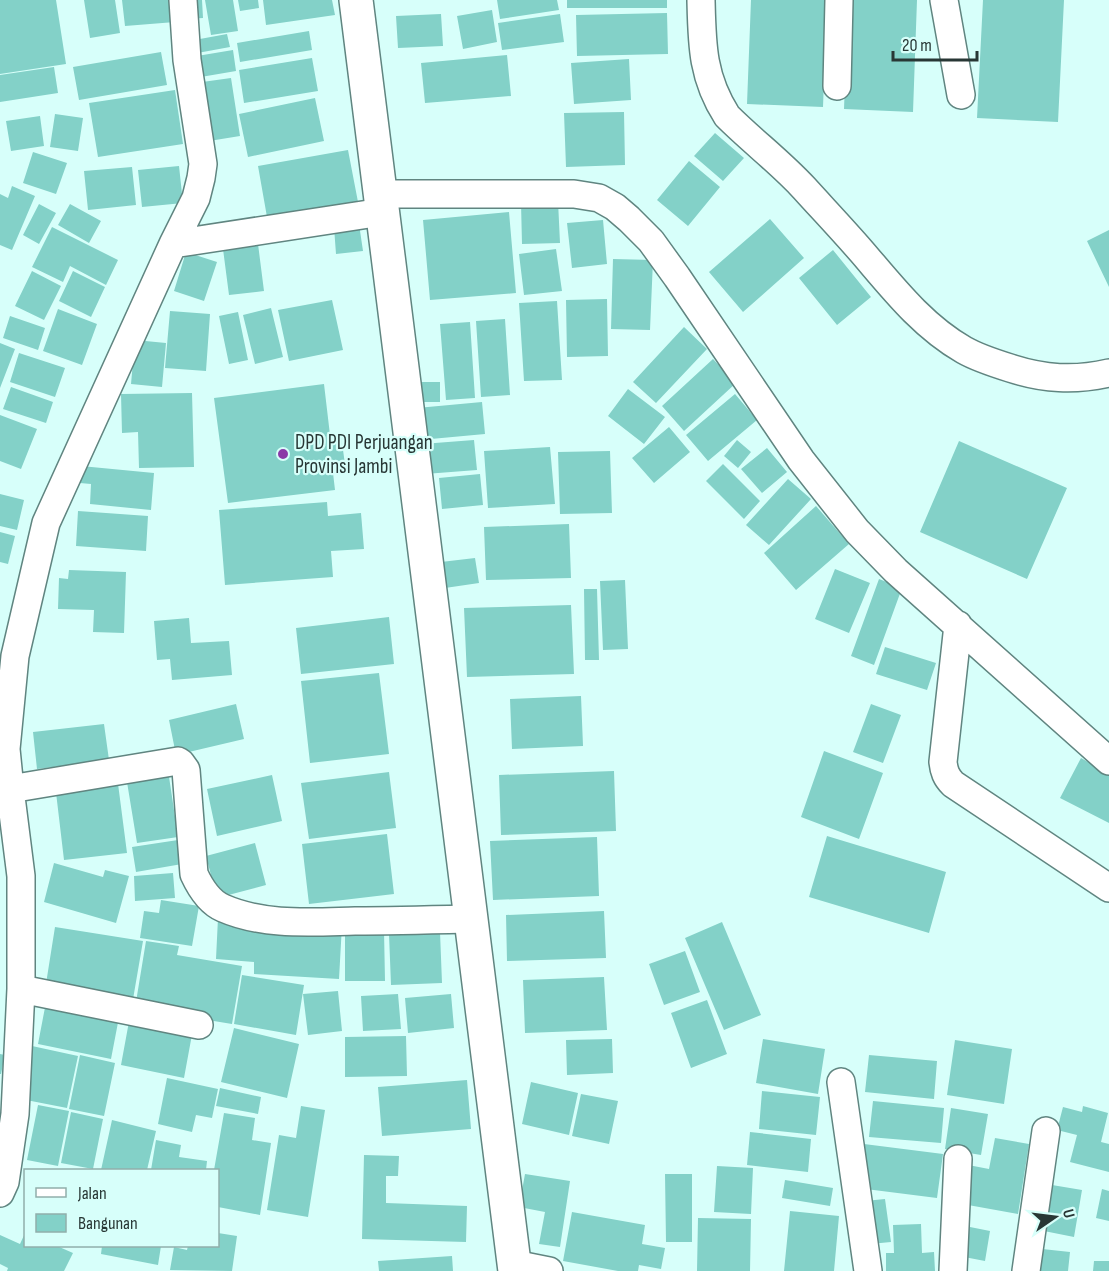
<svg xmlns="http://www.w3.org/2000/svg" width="1109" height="1271" font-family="'Sofia Sans Condensed',sans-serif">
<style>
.building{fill:#83d1c8}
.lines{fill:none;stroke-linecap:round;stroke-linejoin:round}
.street-casing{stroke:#608580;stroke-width:30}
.secondary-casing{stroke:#608580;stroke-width:36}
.street{stroke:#fff;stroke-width:27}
.secondary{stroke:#fff;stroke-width:33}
.poi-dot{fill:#8b38a7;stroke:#d7fffa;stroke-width:2}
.labels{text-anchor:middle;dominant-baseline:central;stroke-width:4.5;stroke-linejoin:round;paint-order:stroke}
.poi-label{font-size:21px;fill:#283735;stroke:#d7fffa;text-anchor:start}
</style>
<rect width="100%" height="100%" fill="#d7fffa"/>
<path class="building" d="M0,0h56l10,64 -66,10z
M84,0h31l5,33 -30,5z
M122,0h51l2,22 -50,4z
M186,0h16l1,18 -16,1z
M205,0h28l5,31 -27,4z
M238,0h20l1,8 -19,3z
M263,0h69l3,15 -69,10z
M497,0h60l2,10 -59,9z
M567,0h100v8h-100z
M751,0h76l-4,107 -76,-3z
M848,0h69l-4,112 -69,-3z
M983,0h81l-6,122 -81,-4z
M492,10l5,32 -34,7 -6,-33z
M667,13l1,41 -91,2 -1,-41z
M441,14l2,32 -45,2 -2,-32z
M560,14l4,28 -62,8 -4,-27z
M309,31l3,19 -72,12 -3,-19z
M227,34l3,13 -38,7 -3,-13z
M233,50l3,21 -41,7 -4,-21z
M161,52l6,33 -88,15 -6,-33z
M507,55l4,41 -86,7 -4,-40z
M312,58l6,33 -74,12 -5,-33z
M629,59l2,41 -57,4 -3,-41z
M54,67l4,26 -58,9v-27z
M231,78l9,58 -37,6 -8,-59z
M175,90l8,54 -85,13 -9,-54z
M315,98l9,43 -76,16 -9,-43z
M624,112l1,53 -59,2 -2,-54z
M55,114l28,4 -5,33 -28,-4z
M40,116l4,30 -33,5 -5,-30z
M715,133l29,25 -21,23 -29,-25z
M348,150l10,52 -91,15 -9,-51z
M33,152l34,11 -11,31 -33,-11z
M689,161l31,26 -32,39 -31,-26z
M179,166l4,37 -41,4 -4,-37z
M132,167l4,38 -48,5 -4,-39z
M12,186l23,10 -23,54 -12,-5v-51l8,4z
M558,201l2,42 -38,1 -1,-41z
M39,204l17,9 -17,31 -16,-9z
M70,204l31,17 -12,22 -31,-18z
M509,212l7,81 -86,7 -7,-80z
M770,219l34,39 -61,54 -34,-40z
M603,220l4,44 -35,4 -5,-45z
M359,224l4,27 -27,3 -2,-27z
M52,227l66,33 -12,25 -36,-19 -7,16 -31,-15z
M1109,230v57l-22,-46z
M258,244l6,47 -35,4 -6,-46z
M556,249l6,42 -38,4 -5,-41z
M833,250l38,47 -34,28 -38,-47z
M186,252l31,10 -13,39 -30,-10z
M613,259l40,1 -3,70 -39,-1z
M32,271l29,15 -17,34 -29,-14z
M73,271l32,16 -14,30 -32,-16z
M607,299l1,57 -41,1 -1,-57z
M332,300l11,50 -54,11 -11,-51z
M557,301l5,79 -38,1 -5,-78z
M271,308l12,49 -28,7 -12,-49z
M58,309l39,15 -15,41 -39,-14z
M170,311l40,3 -4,57 -41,-3z
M238,312l10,48 -19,4 -10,-48z
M10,316l35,12 -7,22 -35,-12z
M505,319l5,76 -29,2 -5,-76z
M470,322l5,76 -29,2 -6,-76z
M684,327l23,22 -51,54 -23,-21z
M135,340l31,3 -4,44 -31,-3z
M0,343l15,6 -15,39z
M19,353l46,15 -10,29 -45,-15z
M713,359l23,24 -52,48 -22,-25z
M414,382h26v20h-26z
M324,384l6,51h11l5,37 -13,1 2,17 -107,13 -14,-105z
M11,387l42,15 -7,21 -43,-14z
M628,389l37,28 -21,27 -36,-28z
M192,393l2,74 -55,1 -1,-36 -16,1 -1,-39z
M735,394l22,26 -49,41 -22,-26z
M482,402l3,32 -65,6 -3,-32z
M0,415l37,14 -16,40 -21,-8z
M669,427l21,25 -36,31 -22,-25z
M474,440l3,30 -52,4 -3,-30z
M737,440l14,12 -13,16 -14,-12z
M959,441l108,47 -40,91 -107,-47z
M550,447l5,57 -67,4 -4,-57z
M767,448l20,24 -25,21 -21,-24z
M610,451l2,62 -52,1 -2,-62z
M723,464l37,37 -16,18 -38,-38z
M81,466l73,7 -3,37 -61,-6 1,-20 -11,-1z
M480,474l3,31 -41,4 -3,-31z
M788,479l23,20 -42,46 -23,-20z
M0,494l24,6 -7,30 -17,-4z
M327,502l1,14 33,-3 3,36 -33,2 2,26 -108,8 -6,-75z
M816,506l33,38 -53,46 -32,-37z
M78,511l70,5 -2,35 -70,-5z
M569,524l2,54 -85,2 -2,-53z
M0,532l15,4 -7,28 -8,-2z
M475,558l4,25 -34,5 -4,-26z
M835,569l35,14 -21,50 -34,-14z
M69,570l57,2 -2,61 -31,-1 1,-22 -36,-1 1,-31 9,1z
M879,579l23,9 -28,77 -23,-9z
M625,580l3,69 -25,1 -3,-69z
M584,589h13l2,71h-14z
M571,605l3,69 -107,3 -3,-69z
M389,617l5,47 -93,10 -5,-46z
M189,618l2,25 38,-2 3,34 -60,5 -2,-21 -13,1 -3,-39z
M885,647l51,16 -9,27 -51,-16z
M379,673l10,81 -79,9 -9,-82z
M581,696l2,50 -71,3 -2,-50z
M236,704l8,35 -68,16 -7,-35z
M871,704l30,11 -18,48 -30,-11z
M104,724l5,36 -72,9 -4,-37z
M824,751l59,22 -24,66 -58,-22z
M1081,758l28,16v49l-49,-25z
M168,770l10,67 -41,6 -11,-67z
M614,771l2,60 -115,4 -2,-60z
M389,772l7,56 -87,11 -8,-56z
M272,775l10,46 -65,15 -10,-47z
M117,776l10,77 -63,7 -9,-76z
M387,834l7,60 -85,10 -7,-60z
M827,836l119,36 -17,61 -120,-36z
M597,837l2,59 -106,4 -3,-59z
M178,840l4,24 -46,8 -4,-25z
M255,843l11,42 -49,13 -11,-42z
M54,863l49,14 2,-7 24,6 -13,47 -72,-21z
M173,873l2,25 -40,3 -1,-25z
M161,900l38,6 -7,40 -52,-8 4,-27 15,2z
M604,911l2,47 -99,3 -1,-46z
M218,918l124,7 -3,54 -85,-5v-12l-38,-3z
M722,922l39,93 -37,15 -39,-92z
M55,927l88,14 -11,64 -87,-15z
M384,930l1,51h-40v-50z
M440,932l2,51 -51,2 -2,-51z
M146,941l33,5 -2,9 65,11 -10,58 -97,-16z
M685,951l15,41 -36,13 -15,-41z
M242,975l62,10 -8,50 -62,-11z
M604,977l3,53 -82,3 -2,-53z
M338,991l4,40 -34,4 -5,-41z
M398,994l3,35 -38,2 -2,-35z
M451,994l3,34 -46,5 -3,-35z
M47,997l73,15 -9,47 -73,-15z
M707,1000l20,54 -36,14 -20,-55z
M130,1016l63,13 -9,49 -63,-13z
M234,1028l65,16 -12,54 -66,-16z
M406,1036l1,40 -62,1v-40z
M612,1039l1,34 -46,2 -1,-35z
M763,1039l62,10 -7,45 -62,-11z
M955,1040l57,9 -8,55 -57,-9z
M32,1046l46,10 -11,52 -46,-9z
M0,1054l5,1 -4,19h-1z
M80,1055l35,8 -11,53 -35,-7z
M869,1055l68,6 -3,38 -69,-7z
M167,1078l51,11 -6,29 -16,-3 -4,17 -34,-8z
M467,1080l4,49 -89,7 -4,-49z
M531,1082l47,11 -9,42 -47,-11z
M220,1088l41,9 -3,17 -42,-8z
M762,1091l58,6 -4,38 -57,-6z
M581,1094l37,7 -9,43 -37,-8z
M873,1101l71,7 -3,35 -72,-6z
M38,1105l31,6 -11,55 -31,-6z
M301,1106l24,4 -17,107 -41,-7 12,-75 17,3z
M1083,1106l25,7 -7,29 8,2v28l-39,-10 7,-27 -20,-5 6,-23 19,5z
M951,1108l37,6 -7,41 -36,-6z
M71,1112l32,7 -10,50 -32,-6z
M224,1113l31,5 -3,22 19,3 -11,72 -42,-8v-37h-4z
M112,1120l44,11 -9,39h-46z
M750,1132l61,7 -3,33 -61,-7z
M995,1138l34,6 -11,70 -61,-11 6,-39 26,5z
M156,1140l25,5 -2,12 28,4 -1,9h-55z
M864,1144l79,10 -6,44 -79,-10z
M364,1155l35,1 -1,20h-12v27l81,3 -1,36 -104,-3z
M717,1166l36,2 -2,46 -37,-2z
M525,1174l45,7 -10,66 -21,-3 6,-32 -26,-5z
M665,1174h27v68h-26z
M785,1180l48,8 -3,18 -48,-8z
M1052,1185l30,5 -8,47 -30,-6z
M1102,1189l7,2v30l-13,-3z
M885,1199l6,43 -21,2 -5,-43z
M790,1211l49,5 -5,55h-50z
M572,1212l73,13 -3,19 23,4 -4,21 -22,-4 -1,6h-20l-55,-10z
M698,1218l53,1 -1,52h-53z
M921,1224l1,29 12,-1 1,19h-49v-18h8l-1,-28z
M965,1226l25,5 -5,30 -26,-5z
M26,1231v15h31l16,7 -9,18h-57l1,-3 -8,-4v-29l20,9z
M218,1233l19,3 -5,35 -62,-1 4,-23 13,3 1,-4h30z
M102,1246h59l-3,19 -57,-11z
M1033,1248l37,4 -2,19h-37z
M452,1256l1,15h-74l-1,-10z
M1094,1261h15v10h-16z"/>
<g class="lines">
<defs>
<path id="street" d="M701,0c1,44 1,77 26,116 25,25 53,46 77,72 19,21 39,42 58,64 30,35 60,74 102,98 14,8 30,13 46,18 34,11 64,13 99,5
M944,0l17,95
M837,86l2,-86
M380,194h194l25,4 16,9 14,12 22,22 26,36 124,183 56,71 39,40 213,190
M173,244l209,-32
M958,625l-15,137c1,9 3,15 10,22l156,104
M10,789l168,-28 3,2 5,7 8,104c6,13 15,28 29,34 41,18 88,14 132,13 38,0 76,-1 115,-2
M21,989l178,36
M841,1082l27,189
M0,1193l5,-11 10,-68 6,-125v-113l-11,-87 -4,-40 9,-93 31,-133 127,-279 23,-46 5,-20 2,-14 -16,-104 -4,-60
M514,1264l35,7
M953,1271l5,-112
M1026,1271l20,-140"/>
<path id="secondary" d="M356,0l159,1271"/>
</defs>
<use href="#street" class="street-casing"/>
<use href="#secondary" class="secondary-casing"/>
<use href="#street" class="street"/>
<use href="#secondary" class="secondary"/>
</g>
<circle class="poi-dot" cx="283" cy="454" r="6"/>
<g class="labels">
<g class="poi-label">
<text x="295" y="442">DPD PDI Perjuangan<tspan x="295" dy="24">Provinsi Jambi</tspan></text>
</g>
</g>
<rect x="24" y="1169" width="195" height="78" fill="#d7fffa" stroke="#91afab" stroke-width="1.5"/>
<rect x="36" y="1188" width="30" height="9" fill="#ffffff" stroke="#91afab" stroke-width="1.5"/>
<text x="78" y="1199" font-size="18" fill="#283735">Jalan</text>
<rect x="36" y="1214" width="30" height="18" fill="#83d1c8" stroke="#91afab" stroke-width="1.5"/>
<text x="78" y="1229" font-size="18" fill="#283735">Bangunan</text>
<g transform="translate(1055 1217) rotate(76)" stroke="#d7fffa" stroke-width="4.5" paint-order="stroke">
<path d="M0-4.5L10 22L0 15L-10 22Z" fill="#283735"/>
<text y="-9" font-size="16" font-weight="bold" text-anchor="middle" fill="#283735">U</text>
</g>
<path d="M893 51v9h84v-9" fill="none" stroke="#283735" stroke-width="3"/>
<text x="902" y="51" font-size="18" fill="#283735" stroke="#d7fffa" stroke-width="4.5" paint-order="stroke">20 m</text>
</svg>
